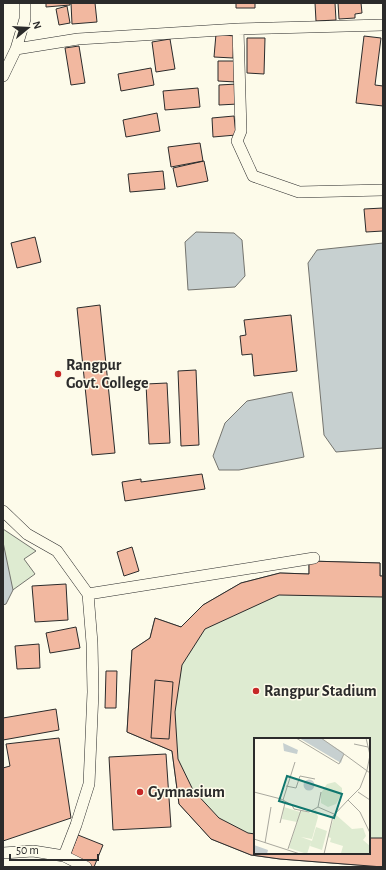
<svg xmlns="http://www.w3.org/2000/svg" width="386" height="870" font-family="'Alegreya Sans',sans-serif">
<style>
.green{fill:#deebd1;stroke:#74746e;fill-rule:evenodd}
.water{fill:#c7d0d0;stroke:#74746e}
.building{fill:#f2b8a0;stroke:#2b2b2b}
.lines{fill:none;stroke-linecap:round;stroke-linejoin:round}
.street-casing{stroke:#2b2b2b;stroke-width:12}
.street{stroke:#fdfbea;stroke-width:11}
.poi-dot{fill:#c62828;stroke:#fdfbea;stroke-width:1.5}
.labels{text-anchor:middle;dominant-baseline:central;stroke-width:3;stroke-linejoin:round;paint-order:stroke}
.poi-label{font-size:16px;font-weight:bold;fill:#2b2b2b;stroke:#fdfbea;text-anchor:start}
.inset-road{fill:none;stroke:#a9a89e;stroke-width:1}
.view{fill:#0f766e;fill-opacity:0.15;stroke:#0f766e;stroke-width:2}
.inset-edge{fill:none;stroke:#2b2b2b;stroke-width:2}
</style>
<rect width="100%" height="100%" fill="#fdfbea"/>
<path class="green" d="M3,529l33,22 -12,8 11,15 -32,23z
M309,561l71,2v13h3v291l-103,-8 -29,-4 -40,-16 -32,-35 -7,-53 -45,-19 5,-82 18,-12 5,-20 26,9 22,-22 38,-22 39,-10 29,1zM255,739h114v114h-114z"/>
<path class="water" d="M196,232l38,1 8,7 3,36 -10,11 -47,3 -3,-48z
M383,243v205l-47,4 -12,-17 -16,-172 9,-13z
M292,392l12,65 -65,13h-20l-6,-14 12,-33 22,-22z
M3,542l10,48 -7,14 -3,1z"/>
<path class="building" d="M46,3h24v2l-24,2z
M71,3h24l2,19 -25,2z
M236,3h19v5h-19z
M315,3h20l1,17 -20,1z
M338,3h23l1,10 -7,1v4l-16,1z
M67,6l3,17 -11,2 -3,-16z
M216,34l18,2 -1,22 -19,-1z
M364,36l17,2 -6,47 8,1v20l-27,-3z
M247,38h18l-1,36 -17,-1z
M170,39l5,30 -19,3 -4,-30z
M79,46l6,37 -14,2 -6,-37z
M218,61h18v21l-18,-1z
M151,68l3,17 -33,6 -3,-17z
M237,84l1,20 -19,1v-20z
M198,88l2,19 -35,3 -2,-19z
M157,113l3,18 -34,6 -3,-17z
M234,116l2,19 -23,2 -1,-19z
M200,143l3,18 -32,6 -3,-20z
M204,161l4,20 -31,6 -4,-19z
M163,171l2,18 -35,3 -2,-18z
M383,208v23l-17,1 -2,-23z
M35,237l6,25 -24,6 -6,-25z
M100,305l15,148 -23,2 -15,-147z
M291,315l6,56 -43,5 -2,-22 -10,1 -2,-19 6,-1 -2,-15z
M196,370l3,75 -18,1 -3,-75z
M167,383l3,60 -21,1 -3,-60z
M202,474l3,15 -80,12 -3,-19 19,-3v3z
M132,547l7,24 -15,5 -7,-24z
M309,561l71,2v13h3v21l-104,-2 -74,34 -23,36 -7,47 3,47 15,31 26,28 29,15 7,1v19h114v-15h14v29l-103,-8 -29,-4 -40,-16 -32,-35 -7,-53 -45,-19 5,-82 18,-12 5,-20 26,9 22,-22 38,-22 39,-10 29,1z
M66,584l2,36 -33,2 -3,-36z
M76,627l4,21 -30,5 -4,-20z
M39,644l1,24 -23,1 -2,-23z
M106,671h11l-1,37h-11z
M155,680l18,2 -4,57 -18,-1z
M56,709l3,21 -56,10v-22z
M59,738l12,80 -68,23v-73l7,-2 -4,-22z
M166,754l5,73 -58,3 -4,-73z
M78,835l25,10 -9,22h-4l-21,-9z"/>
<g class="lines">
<defs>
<path id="street" d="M238,29l3,102 -4,10 16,35 46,16 84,-2
M16,49l62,-10 160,-10 145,-4
M3,76l13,-27 9,-30v-16
M3,511l24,23 30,17 31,43 4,49 1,49 -4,92 -13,41 -12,31
M88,594l226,-36
M3,853l30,-2 31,5 22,11"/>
</defs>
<use href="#street" class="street-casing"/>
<use href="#street" class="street"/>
</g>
<g class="poi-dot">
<circle cx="58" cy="374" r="4"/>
<circle cx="256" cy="691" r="4"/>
<circle cx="140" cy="792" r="4"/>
</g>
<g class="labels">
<g class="poi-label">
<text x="66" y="365">Rangpur<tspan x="66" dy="18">Govt. College</tspan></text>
<text x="264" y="691">Rangpur Stadium</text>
<text x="148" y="792">Gymnasium</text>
</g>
</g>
<g transform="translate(254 738)">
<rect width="116" height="116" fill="#fdfbea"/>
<path d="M81,44l7,6v5l-6,11 -8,3 -7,-4v-10l6,-9zM30,69l16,5 1,-2 9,3 6,-3 2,7 -6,22 -11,-2 11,4 4,-14 11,4 -5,19 -12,-4 1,-4 -4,12 -18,-6 8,-26 -15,-3zM81,76l17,15 11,-1 3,8 -3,4 7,6v8h-26l-3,-1 2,-7 -13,-4 1,-4 -3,-1z" fill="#deebd1"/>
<path d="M45,0h22l23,15 -3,10zM29,5l15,7 -1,4 -13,-3zM49.5 47a5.5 5.5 0 1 1 11 0a5.5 5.5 0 1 1-11 0ZM0,107l14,5 -1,4 -13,-1z" fill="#c7d0d0"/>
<path class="inset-road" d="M42,0l43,26 5,-10 26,19M67,0l23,16M100,6l14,3M32,48l10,2 4,-12 15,3M0,54l27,7 11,6 2,4 15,3 9,-5 16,7M104,54l12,8M29,62l12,-38M94,62l12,-12 7,-18 3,-15 -4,-17M64,69l3,-15M26,85l5,-20M0,101l46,15M11,105l6,-36M34,111l13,-39M70,116l9,-38 15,-16 12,12 10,21"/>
<path class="view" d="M33,38l55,18 -8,24 -55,-17z"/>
<rect width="116" height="116" class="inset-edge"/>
</g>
<rect width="386" height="870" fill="none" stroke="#2b2b2b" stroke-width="8"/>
<g transform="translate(28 28) rotate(72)" stroke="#fdfbea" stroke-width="3" paint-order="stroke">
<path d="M0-3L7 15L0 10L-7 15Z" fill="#2b2b2b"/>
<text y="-6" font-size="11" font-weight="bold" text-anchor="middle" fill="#2b2b2b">N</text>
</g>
<path d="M10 854v6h88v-6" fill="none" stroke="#2b2b2b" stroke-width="2"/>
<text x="16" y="854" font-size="12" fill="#2b2b2b" stroke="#fdfbea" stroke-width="3" paint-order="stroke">50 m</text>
</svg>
